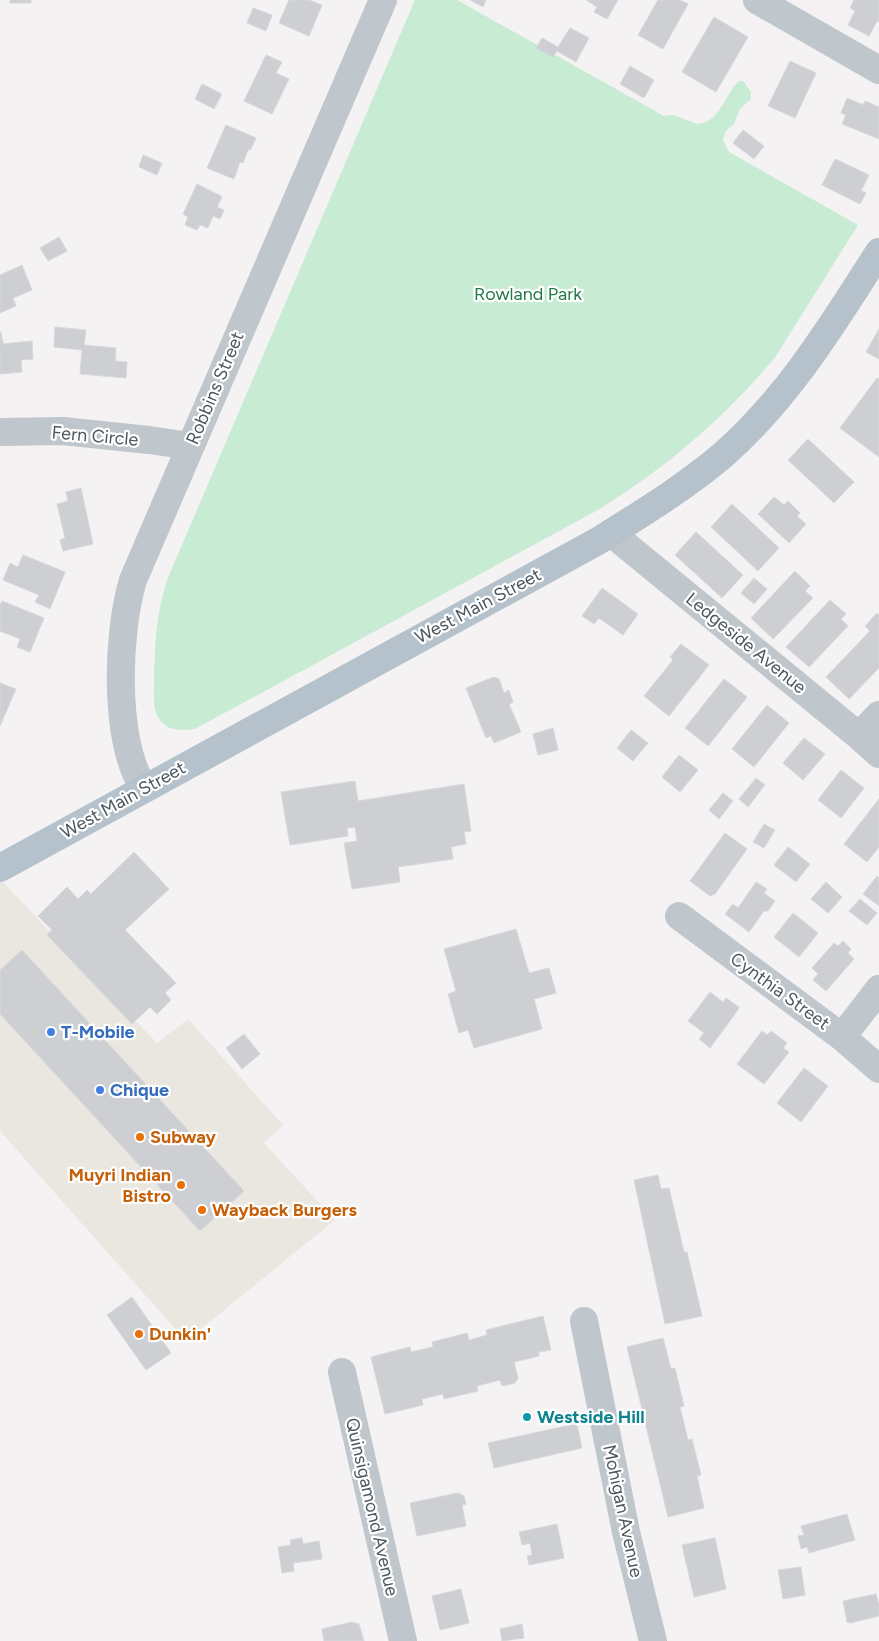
<svg xmlns="http://www.w3.org/2000/svg" width="879" height="1641" font-family="Figtree,sans-serif">
<style>
.commercial{fill:#eae7e0}
.green{fill:#c7ebd3}
.building{fill:#cdcfd3;stroke:#d7d8dc}
.lines{fill:none;stroke-linecap:round;stroke-linejoin:round}
.minor{stroke:#bfc6cc;stroke-width:28}
.major{stroke:#b5c2cc;stroke-width:28}
.shop-dot{fill:#3f7fe0;stroke:#fff;stroke-width:2}
.food-dot{fill:#e8710a;stroke:#fff;stroke-width:2}
.culture-dot{fill:#0f9aa8;stroke:#fff;stroke-width:2}
.labels{text-anchor:middle;dominant-baseline:central;stroke-width:4.5;stroke-linejoin:round;paint-order:stroke}
.park-label{font-size:18px;fill:#247749;stroke:#fff}
.street-label{font-size:18px;fill:#4c565d;stroke:#fff}
.shop-label{font-size:18px;font-weight:bold;fill:#366cbe;stroke:#fff;text-anchor:start}
.food-label{font-size:18px;font-weight:bold;fill:#c56008;stroke:#fff;text-anchor:start}
.culture-label{font-size:18px;font-weight:bold;fill:#0d838f;stroke:#fff;text-anchor:start}
</style>
<rect width="100%" height="100%" fill="#f4f2f2"/>
<path class="commercial" d="M0,879l157,164 31,-24 95,106 -19,18 71,77 -149,121 -186,-210z"/>
<path class="green" d="M415,0h42l207,116 9,-1 25,9c22,-2 27,-30 41,-43h4l8,11v7l-11,10 -6,15 -9,8 -2,8 6,12 129,73 -84,134 -9,10c-50,57 -104,102 -169,142l-401,218c-14,2 -30,2 -37,-12 -6,-12 -4,-26 -4,-38 1,-36 2,-65 13,-99z"/>
<path class="building" d="M10,0h21v3h-21z
M289,0h20l13,5 -13,31 -30,-13z
M470,0h16l-3,7z
M586,0h32l-11,19 -13,-7 3,-5z
M658,0h22l8,4 -25,45 -25,-14z
M854,0h25v22l-2,-1 -8,15 -21,-11 7,-14 -5,-3z
M253,8l19,7 -6,16 -19,-8z
M714,17l34,20 -32,55 -34,-20z
M570,28l19,10 -13,24 -19,-11 -4,6 -17,-9 6,-10 16,9z
M266,55l16,7 -6,11 13,6 -17,35 -28,-13z
M790,61l26,12 -21,45 -27,-12z
M630,66l24,14 -10,18 -24,-14z
M202,84l20,10 -8,15 -19,-10z
M847,98l16,7 2,-4 14,6v32l-37,-15 4,-9 -5,-2z
M226,125l30,13 -5,11 -3,1 -5,13 -3,-1 -6,17 -27,-11z
M743,130l21,16 -10,13 -21,-16z
M143,155l19,8 -5,12 -18,-8z
M835,159l34,16 -8,16 5,2 -6,11 -38,-19z
M197,184l24,12 1,1 -5,10 7,3 -4,9 -7,-3 -5,12 -8,-3 -3,5 -12,-5 3,-8 -5,-3z
M59,237l8,14 -19,10 -8,-13z
M22,265l10,25 -19,8 3,8 -16,7v-38z
M55,327l31,3 -2,15 32,3 -1,13 12,1 -1,16 -46,-4 2,-24 -28,-3z
M879,329v30l-13,-7z
M0,332h1l2,12 29,-3 1,18 -12,1 1,12 -22,2z
M877,378l2,1v78l-39,-29z
M808,439l46,43 -20,21 -46,-43z
M81,488l12,56 -30,7 -3,-11 5,-2 -8,-34 11,-3 -2,-9z
M774,497l10,8 4,-4 12,12 -3,3 9,8 -17,19 -31,-29z
M732,504l47,44 -21,23 -47,-44z
M696,532l47,43 -21,23 -47,-43z
M23,555l42,17 -15,37 -15,-7 4,-7 -36,-15 7,-17 8,4z
M795,571l15,15 -5,5 8,7 -40,41 -22,-21z
M754,578l13,11 -13,15 -13,-11z
M602,588l36,26 -15,21 -24,-17 -5,6 -12,-8z
M830,600l16,14 -5,5 7,7 -39,41 -23,-20z
M2,601l42,17 -14,34 -13,-5 3,-8 -20,-8v-26z
M877,613l2,2v53l-30,31 -23,-22 44,-46 -5,-5z
M681,644l28,21 -40,51 -25,-20 29,-36 -3,-3z
M494,677l5,2 5,14 5,-3 4,12 -4,2 12,28 -27,11 -3,-7 -5,2 -20,-50z
M724,679l23,18 -39,49 -23,-18z
M0,683l16,6 -16,37z
M767,705l22,18 -35,44 -22,-18z
M553,728l5,22 -20,5 -5,-21z
M631,730l17,13 -15,18 -16,-13z
M804,738l21,16 -22,26 -20,-17z
M679,755l19,15 -18,22 -18,-15z
M841,770l23,18 -23,30 -23,-18z
M756,778l9,7 -17,22 -9,-8z
M355,781l3,20 106,-17 7,47 -7,1 2,12 -15,3 2,12 -55,8 2,15 -48,7 -8,-46 13,-2 -2,-14 -8,1 1,8 -58,9 -9,-53z
M723,793l10,8 -14,18 -10,-9z
M879,799v48l-12,15 -23,-18z
M764,824l11,6 -11,18 -11,-6z
M725,833l22,16 -32,45 -5,2 -20,-15z
M788,847l22,17 -14,18 -22,-17z
M134,852l35,37 -44,41 51,53 -11,10 6,7 -14,14 -7,-7 -18,17 -85,-89 5,-5 -14,-14 29,-29 11,12 9,-9 4,4z
M877,876l2,2v28l-16,-12z
M756,882l11,7 -3,4 11,8 -7,10h-4l-15,21 -24,-18 8,-10 5,4z
M826,882l16,15 -14,16 -17,-14z
M860,899l17,14 -10,12 -18,-14z
M793,913l25,20 -19,24 -25,-20z
M516,929l13,44 20,-5 7,25 -22,6 8,30 -68,19 -6,-18 -9,3 -11,-39 8,-3 -12,-42z
M843,941l8,8 -3,4 6,6 -28,32 -13,-11 5,-6 -6,-6 22,-25 4,3z
M22,950l222,241 -44,40 -200,-217v-44z
M710,992l13,10 3,-4 13,9 -1,3 -28,38 -11,-9 5,-6 -16,-12z
M762,1031l5,4 4,-4 16,12 -4,5 6,4 -25,32 -27,-20z
M244,1034l16,20 -18,15 -16,-21z
M804,1068l24,18 -27,36 -24,-19z
M658,1175l3,14 8,-1 15,64h3l15,64 -37,8 -31,-144z
M132,1297l39,56 -25,17 -39,-55z
M543,1316l8,34 -12,2v4l-25,6 4,16 -3,5 -13,3 -2,-6 -23,6 1,5 -34,8 -1,-5 -21,5 1,6 -38,9 -14,-57 39,-10 1,5 22,-5 -1,-5 35,-9 2,7 18,-5 -1,-5z
M663,1338l8,31 4,-1 9,38 -4,1 8,33 4,-1 9,36 -4,1 7,32 -36,9 -41,-170z
M575,1424h2l5,24 -88,20 -6,-25z
M458,1493l6,3 2,8 -4,1 4,21 -49,10 -7,-33z
M847,1514l8,26 -46,13 -2,-6 -6,2 -3,-13 6,-1 -3,-9z
M557,1524l7,34 -35,7 -2,-9 5,-1 -2,-12 -8,2 -3,-13z
M302,1538l1,6 16,-3 3,18 -29,4 1,8 -12,2 -4,-26 13,-2 -1,-5z
M715,1538l11,51 -32,8 -12,-52z
M801,1567l4,28 -22,4 -5,-29z
M461,1589l8,34 -29,7 -8,-34z
M876,1594l3,11v11l-29,7 -3,-1 -4,-21z
M352,1622l7,2 5,17h-40l-2,-12z
M522,1624l2,14 -22,3 -2,-12z"/>
<g class="lines">
<path class="minor" d="M757,0l122,70
M0,432l63,-1 86,9 41,6
M611,533l248,203 20,18
M859,736l20,-21
M144,789c-31,-50 -27,-155 -11,-209l250,-580
M679,916l163,121 37,32
M842,1037l37,-48
M584,1321l42,211 27,109
M342,1372l61,269"/>
<path class="major" d="M0,868l598,-327c43,-27 86,-53 125,-86 65,-57 110,-131 156,-203"/>
</g>
<g class="shop-dot">
<circle cx="51" cy="1032" r="5"/>
<circle cx="100" cy="1090" r="5"/>
</g>
<g class="food-dot">
<circle cx="140" cy="1137" r="5"/>
<circle cx="181" cy="1185" r="5"/>
<circle cx="202" cy="1210" r="5"/>
<circle cx="139" cy="1334" r="5"/>
</g>
<circle class="culture-dot" cx="527" cy="1417" r="5"/>
<g class="labels">
<g class="park-label">
<text x="528" y="294">Rowland Park</text>
</g>
<g class="street-label">
<text transform="translate(215 388) rotate(-67)">Robbins Street</text>
<text transform="translate(95 436) rotate(5)">Fern Circle</text>
<text transform="translate(478 606) rotate(-28)">West Main Street</text>
<text transform="translate(746 643) rotate(39)">Ledgeside Avenue</text>
<text transform="translate(123 800) rotate(-29)">West Main Street</text>
<text transform="translate(780 991) rotate(36)">Cynthia Street</text>
<text transform="translate(372 1507) rotate(77)">Quinsigamond Avenue</text>
<text transform="translate(623 1511) rotate(78)">Mohigan Avenue</text>
</g>
<g class="shop-label">
<text x="61" y="1032">T-Mobile</text>
<text x="110" y="1090">Chique</text>
</g>
<g class="food-label">
<text x="150" y="1137">Subway</text>
<text x="171" y="1175" text-anchor="end">Muyri Indian<tspan x="171" dy="21">Bistro</tspan></text>
<text x="212" y="1210">Wayback Burgers</text>
<text x="149" y="1334">Dunkin'</text>
</g>
<g class="culture-label">
<text x="537" y="1417">Westside Hill</text>
</g>
</g>
</svg>
